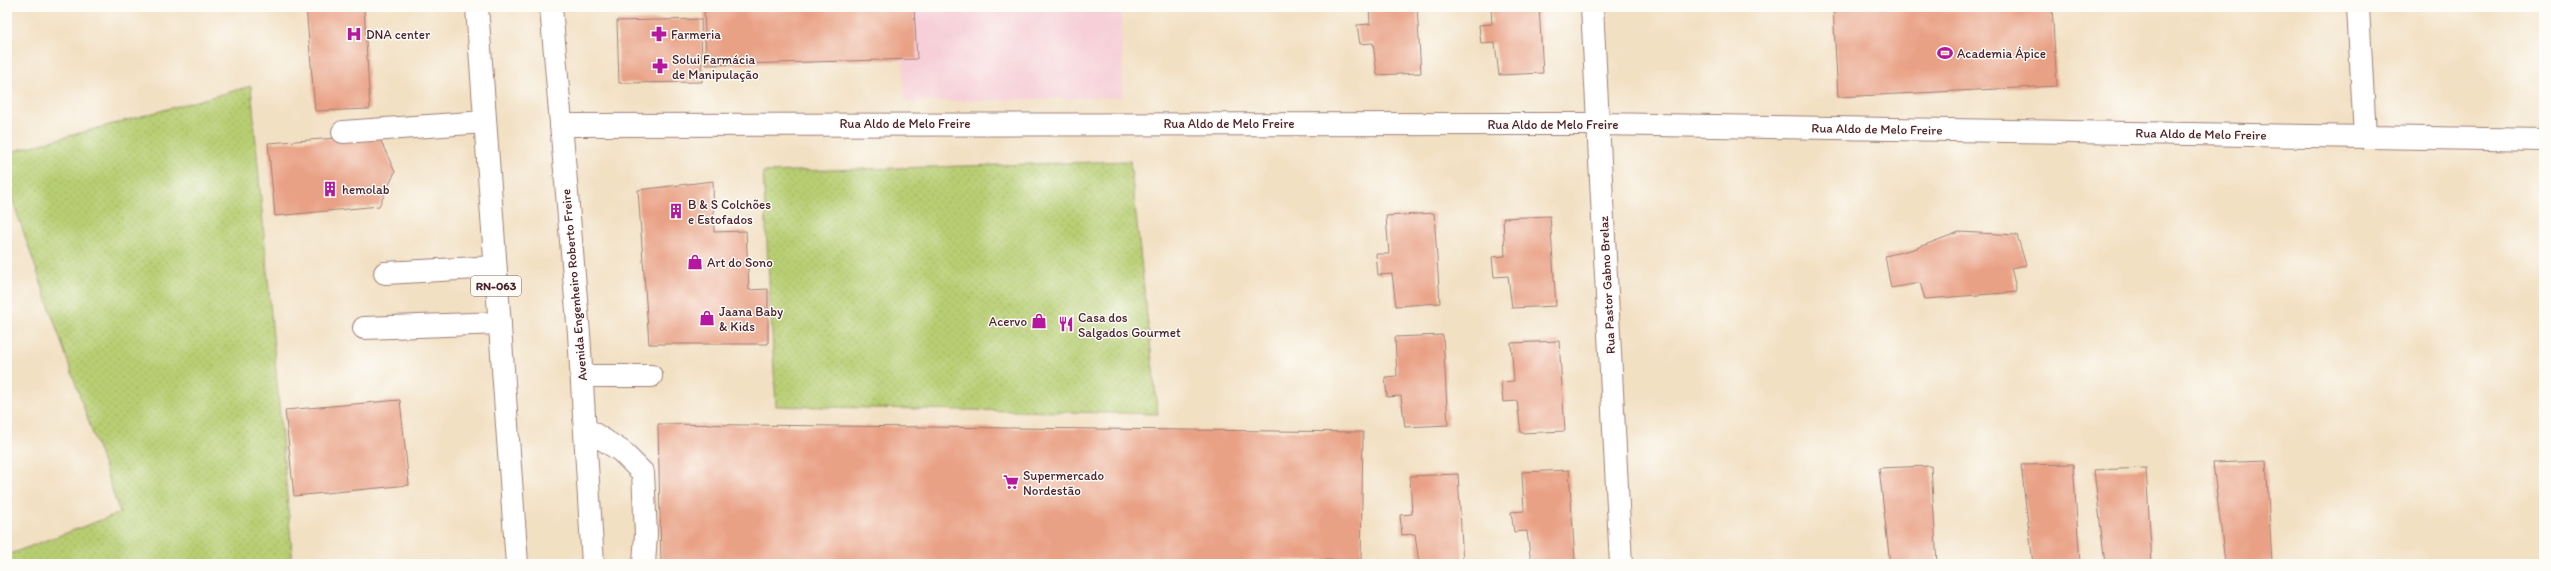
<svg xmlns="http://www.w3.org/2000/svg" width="2551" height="571" font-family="Itim,sans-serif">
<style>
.built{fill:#f6cfd8}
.grass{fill:url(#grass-dots);stroke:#80764e}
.building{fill:#e9a185}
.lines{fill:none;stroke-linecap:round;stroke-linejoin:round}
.minor-casing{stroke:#9e8077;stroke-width:24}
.major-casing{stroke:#9e8077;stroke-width:24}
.minor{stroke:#fff;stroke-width:22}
.major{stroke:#fff;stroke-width:22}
.labels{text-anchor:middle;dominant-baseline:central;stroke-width:3;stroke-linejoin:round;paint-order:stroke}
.shield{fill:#fdfcf7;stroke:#806168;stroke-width:1}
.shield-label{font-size:12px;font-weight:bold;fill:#4a1f2b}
.poi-label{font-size:13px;fill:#4a1f2b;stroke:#fdfcf7;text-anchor:start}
.street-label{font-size:13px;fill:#4a1f2b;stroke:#fdfcf7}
</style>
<defs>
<pattern id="grass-dots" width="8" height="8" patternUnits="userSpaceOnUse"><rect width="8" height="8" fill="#b7ce72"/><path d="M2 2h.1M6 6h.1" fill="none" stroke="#9fb063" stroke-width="1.8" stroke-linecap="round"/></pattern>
</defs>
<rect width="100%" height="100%" fill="#fdfcf7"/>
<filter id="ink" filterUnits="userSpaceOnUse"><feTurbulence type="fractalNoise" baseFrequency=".025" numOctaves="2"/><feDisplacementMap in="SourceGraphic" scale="8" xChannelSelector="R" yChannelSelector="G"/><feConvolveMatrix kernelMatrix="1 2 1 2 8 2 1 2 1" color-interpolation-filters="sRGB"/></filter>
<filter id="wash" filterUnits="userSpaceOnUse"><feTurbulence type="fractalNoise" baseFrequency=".012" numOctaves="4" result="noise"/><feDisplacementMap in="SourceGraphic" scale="16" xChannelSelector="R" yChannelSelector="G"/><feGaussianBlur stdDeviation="0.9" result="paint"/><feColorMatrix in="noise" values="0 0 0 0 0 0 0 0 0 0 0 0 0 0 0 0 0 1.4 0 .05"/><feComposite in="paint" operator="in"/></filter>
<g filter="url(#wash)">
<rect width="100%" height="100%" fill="#f2e0c3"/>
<path class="built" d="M704,7h417l2,90 -218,5 -2,-42 -197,5z"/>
<path class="grass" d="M251,86l42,478h-286v-9l113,-42 -113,-329v-31z
M1130,161l28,253 -382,-8 -13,-234z"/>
<g id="blocks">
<path class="building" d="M306,7h58l6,102 -55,2z
M704,7h210l3,52 -211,6z
M1369,7h48l4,66 -44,2 -4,-32 -13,1 -3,-19 13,-1z
M1491,7h48l4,66 -44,2 -4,-32 -14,1 -2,-19 13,-1z
M1833,7h219l5,79 -219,11z
M701,19l1,63 -83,1 -2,-62z
M378,135l17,37 -16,34 -104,10 -7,-73z
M713,181l1,51 32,-1 3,59 19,-1v55h-119l-11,-154z
M1434,213l6,90 -44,3 -4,-32 -14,1 -2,-21h13l-3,-38z
M1550,216l6,90 -44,2 -4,-32 -14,1 -2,-20 13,-1 -2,-38z
M1959,232l58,3 9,30 -15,3 6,24 -92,7 -5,-16 -29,5 -6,-32 29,-7z
M1443,335l5,90 -43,2 -4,-31 -14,1 -2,-20 12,-1 -2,-39z
M1559,341l6,90 -44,2 -4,-32 -14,1 -2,-20 13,-1 -3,-38z
M400,400l9,85 -115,11 -9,-86z
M658,424l705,8 -2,128h-88v4h-612z
M2266,461l6,101h-47l-12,-99z
M2073,464l7,100h-47l-12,-99z
M1931,466l6,98h-47l-11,-96z
M2146,468l6,96h-47l-11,-94z
M1569,470l6,91 -44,2 -4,-32 -13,1 -3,-20 13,-1 -2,-39z
M1458,474l5,90h-44l-4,-30 -13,1 -2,-20 12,-1 -2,-38z"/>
</g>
</g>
<g filter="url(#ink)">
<use href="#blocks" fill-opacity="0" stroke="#9e8077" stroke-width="1"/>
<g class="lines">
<defs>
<path id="minor" d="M1592,7l29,557
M2358,7l7,130
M561,125l1038,-1 945,16
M343,132l142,-10
M385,273l110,-6
M364,328l136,-5
M582,376h69
M585,428l36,23 22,22 3,61 -2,30"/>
<path id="major" d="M477,7l40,557
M551,7l28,327 14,230"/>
</defs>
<use href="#minor" class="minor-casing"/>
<use href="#major" class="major-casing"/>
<use href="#minor" class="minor"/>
<use href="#major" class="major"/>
</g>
</g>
<defs>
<symbol id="hospital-bare" viewBox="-9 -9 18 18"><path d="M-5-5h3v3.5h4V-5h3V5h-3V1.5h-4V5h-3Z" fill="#b5179e" stroke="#fdfcf7" stroke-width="2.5" paint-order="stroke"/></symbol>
<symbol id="pharmacy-bare" viewBox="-9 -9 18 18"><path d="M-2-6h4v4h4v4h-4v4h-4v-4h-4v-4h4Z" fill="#b5179e" stroke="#fdfcf7" stroke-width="2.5" paint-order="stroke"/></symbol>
<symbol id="stadium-bare" viewBox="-9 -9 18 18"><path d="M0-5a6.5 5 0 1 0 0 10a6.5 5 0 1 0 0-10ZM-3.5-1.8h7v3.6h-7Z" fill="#b5179e" stroke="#fdfcf7" stroke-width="2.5" paint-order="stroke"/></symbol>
<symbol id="building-bare" viewBox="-9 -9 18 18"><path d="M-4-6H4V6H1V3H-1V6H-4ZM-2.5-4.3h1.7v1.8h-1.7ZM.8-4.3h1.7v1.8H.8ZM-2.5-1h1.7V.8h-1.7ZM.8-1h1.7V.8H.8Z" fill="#b5179e" stroke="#fdfcf7" stroke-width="2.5" paint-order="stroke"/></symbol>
<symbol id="shop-bare" viewBox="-9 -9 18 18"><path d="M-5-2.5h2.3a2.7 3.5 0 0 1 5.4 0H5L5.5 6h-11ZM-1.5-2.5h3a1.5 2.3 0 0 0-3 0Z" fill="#b5179e" stroke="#fdfcf7" stroke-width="2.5" paint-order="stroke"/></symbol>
<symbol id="restaurant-bare" viewBox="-9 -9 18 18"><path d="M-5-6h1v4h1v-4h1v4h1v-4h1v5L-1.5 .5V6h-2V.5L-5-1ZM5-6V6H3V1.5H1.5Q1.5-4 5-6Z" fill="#b5179e" stroke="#fdfcf7" stroke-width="2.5" paint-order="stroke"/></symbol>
<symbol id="supermarket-bare" viewBox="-9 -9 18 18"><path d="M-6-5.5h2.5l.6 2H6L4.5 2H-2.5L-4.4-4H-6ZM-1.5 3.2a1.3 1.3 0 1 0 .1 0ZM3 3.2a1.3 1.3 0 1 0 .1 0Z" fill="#b5179e" stroke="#fdfcf7" stroke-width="2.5" paint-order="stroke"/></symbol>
</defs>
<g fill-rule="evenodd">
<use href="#hospital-bare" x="343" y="23" width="22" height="22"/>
<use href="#pharmacy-bare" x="648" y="23" width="22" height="22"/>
<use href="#stadium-bare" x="1934" y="42" width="22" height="22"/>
<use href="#pharmacy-bare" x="649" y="55" width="22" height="22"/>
<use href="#building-bare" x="319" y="178" width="22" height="22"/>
<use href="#building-bare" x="665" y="200" width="22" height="22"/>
<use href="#shop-bare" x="684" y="251" width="22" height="22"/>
<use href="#shop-bare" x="696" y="307" width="22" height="22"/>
<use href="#shop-bare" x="1028" y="310" width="22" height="22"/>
<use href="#restaurant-bare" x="1055" y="313" width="22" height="22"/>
<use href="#supermarket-bare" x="1000" y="471" width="22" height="22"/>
</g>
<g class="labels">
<rect class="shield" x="471" y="276" width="50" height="20" rx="3"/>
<g class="shield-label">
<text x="496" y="286">RN-063</text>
</g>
<g class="poi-label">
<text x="366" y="34">DNA center</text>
<text x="671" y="34">Farmeria</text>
<text x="1957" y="53">Academia Ápice</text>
<text x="672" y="59">Solui Farmácia<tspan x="672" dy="15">de Manipulação</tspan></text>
<text x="342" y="189">hemolab</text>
<text x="688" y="204">B &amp; S Colchões<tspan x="688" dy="15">e Estofados</tspan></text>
<text x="707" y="262">Art do Sono</text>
<text x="719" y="311">Jaana Baby<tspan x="719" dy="15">&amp; Kids</tspan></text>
<text x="1078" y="317">Casa dos<tspan x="1078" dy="15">Salgados Gourmet</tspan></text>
<text x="1027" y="321" text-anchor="end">Acervo</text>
<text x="1023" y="475">Supermercado<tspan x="1023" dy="15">Nordestão</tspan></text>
</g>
<g class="street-label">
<text x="905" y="123">Rua Aldo de Melo Freire</text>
<text x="1229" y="123">Rua Aldo de Melo Freire</text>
<text x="1553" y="124">Rua Aldo de Melo Freire</text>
<text transform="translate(1877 129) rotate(1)">Rua Aldo de Melo Freire</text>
<text transform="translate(2201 134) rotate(1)">Rua Aldo de Melo Freire</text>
<text transform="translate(574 285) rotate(-95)">Avenida Engenheiro Roberto Freire</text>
<text transform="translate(1607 285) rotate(-93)">Rua Pastor Gabno Brelaz</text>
</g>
</g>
<rect width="2551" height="571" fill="none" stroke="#fdfcf7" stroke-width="24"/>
</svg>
